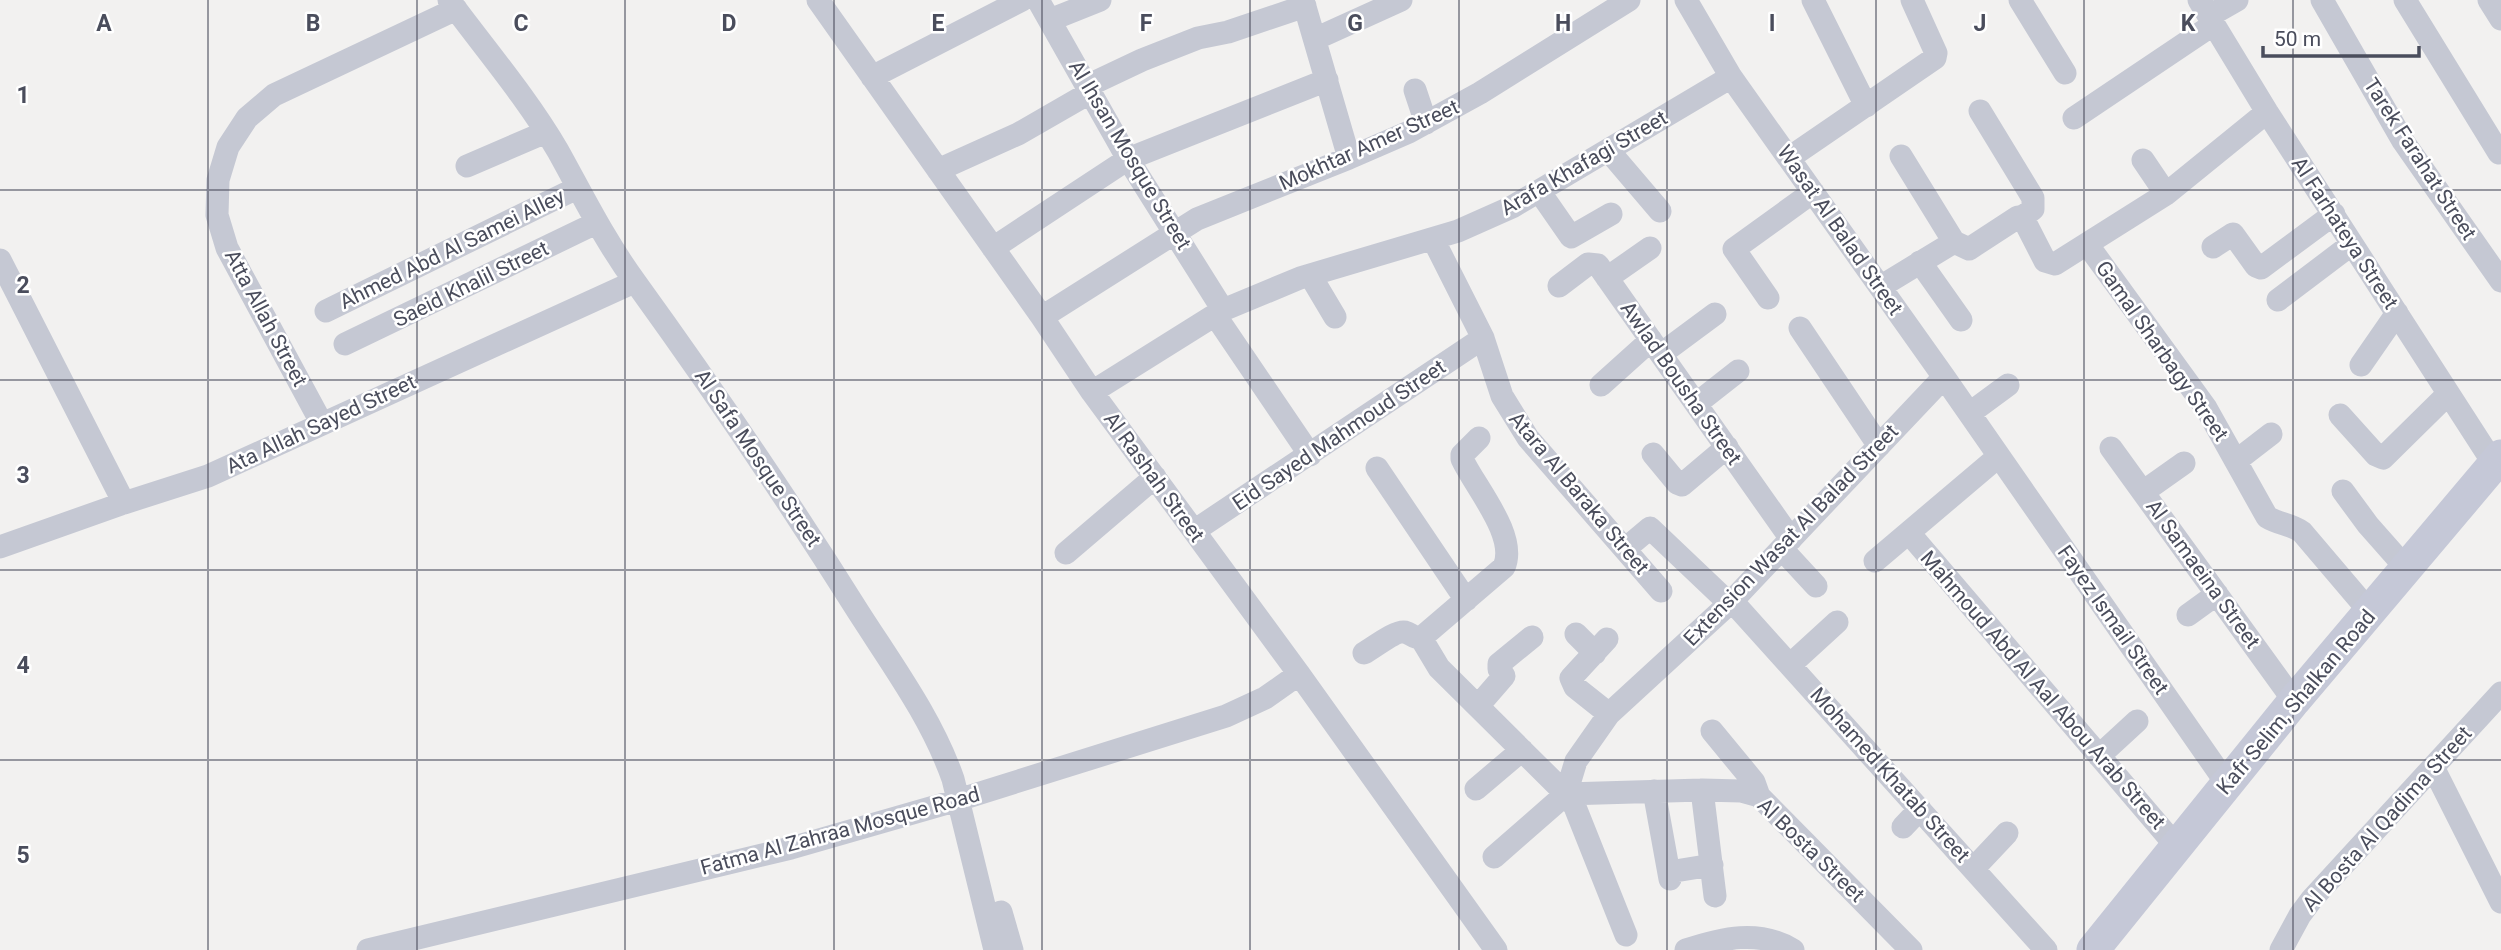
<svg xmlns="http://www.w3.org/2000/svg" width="2501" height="950" font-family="Roboto,sans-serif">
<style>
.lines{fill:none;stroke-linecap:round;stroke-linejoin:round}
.street{stroke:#c5c8d3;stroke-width:23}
.secondary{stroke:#c5c8d7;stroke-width:33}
.grid{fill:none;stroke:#4a4d5c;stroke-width:2;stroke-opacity:0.55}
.labels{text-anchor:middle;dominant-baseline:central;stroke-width:5;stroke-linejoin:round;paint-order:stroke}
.street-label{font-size:21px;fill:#4a4d5c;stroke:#fff}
.grid-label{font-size:23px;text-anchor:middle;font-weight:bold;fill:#4a4d5c;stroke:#fff;stroke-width:5;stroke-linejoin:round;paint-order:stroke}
</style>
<rect width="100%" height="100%" fill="#f2f1f0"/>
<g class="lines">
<path class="street" d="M449,0c37,50 78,98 109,151 25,45 47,90 78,132 78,108 152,217 223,330 34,53 73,106 94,166l42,171
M818,0l224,317 50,75 207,282 197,276
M1038,0l90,159 95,151
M1303,0l46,158
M1686,0l45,77 213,300 283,407
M1813,0l53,106
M2020,0l45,73
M2199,0l68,112 227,352
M2322,0l81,141 98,140
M2405,0l94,153
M2489,0l12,19
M2209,16l28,-16
M1050,20l50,-20
M1315,39l86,-39
M872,77l150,-77
M1087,86l55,-26 56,-22 30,-6 77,-26
M1415,90l11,33
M1980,111l53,87v11l-12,9
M2074,118l140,-94
M1608,150l52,61
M1901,156l53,86
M1789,158l146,-100 1,-5 -24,-53
M2143,160l23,34
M467,166l79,-34
M938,170l80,-36 73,-42
M1539,191l32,46 40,-23
M1433,239l50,99 19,58 26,42 133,153
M2087,244l119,164 61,109c11,7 24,7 35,15l68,80
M2213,247l20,-13 23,32 5,2 73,-54
M993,248l135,-89 199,-79
M0,260l124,243
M1920,262l41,58
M1310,275l25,42
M1607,278l43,-30
M1559,286l29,-22 10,1 193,274
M1880,287l74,-45 15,7 49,-32 6,3 21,41 10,3 111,-70 101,-82
M1768,298l-34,-49 79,-57
M2278,300l74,-56
M326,311l251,-123
M1215,315l95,140
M1042,317l155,-98 152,-61 60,-26 71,-39 149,-93
M1800,328l79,118
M345,344l251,-121
M1661,354l54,-40
M2361,365l36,-52
M1601,385l50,-45
M1092,392l131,-82 77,-32 158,-47 54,-24 219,-130
M1696,404l42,-33
M1970,413l38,-28
M2340,415l36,40 7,3 65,-64
M322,424l-95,-176 -10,-33 1,-35 10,-33 19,-29 27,-23 182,-86
M2111,448l183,253
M1653,454l24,29 5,2 45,-38
M2236,461l35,-27
M1377,468l89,132
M2343,491l25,34 38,43
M2143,492l41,-29
M1194,531l289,-193
M1909,533l268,314
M0,547l124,-44 84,-27 426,-194
M1625,549l25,-21 80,76
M1782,549l34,37
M1066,553l89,-76
M1875,561l124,-105
M1732,601l314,349
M2188,615l29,-21
M1576,634l19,19
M1421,638l18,30 127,126 9,13 51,128
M1607,639l-36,39 4,9 34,27
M1364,653c9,-5 32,-23 41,-21 7,2 8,6 16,6l83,-71c14,-31 -29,-80 -42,-108v-4l17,-17
M1790,665l47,-43
M1478,706l26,-30 -5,-7v-5l33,-27
M1712,731l42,51 5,14
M2099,756l38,-35
M2433,767l68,135
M1476,789l46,-39
M1702,790l13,106
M1654,791l16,88
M1566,794l10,-33 33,-47 123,-113 212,-224
M1566,794l136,-4 39,1 18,5 152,154
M1903,827l17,-18
M1494,857l72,-63
M1974,868l33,-35
M1669,872l43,-7
M1001,912l11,38
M368,950l423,-102 167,-48 268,-84 39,-18 34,-24
M1686,950c36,-12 73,-21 107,0
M2281,950l19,-35 12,-16 189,-206"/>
<path class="secondary" d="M2093,950l201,-249 207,-245"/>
</g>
<path class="grid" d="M208,0v950M417,0v950M625,0v950M834,0v950M1042,0v950M1250,0v950M1459,0v950M1667,0v950M1876,0v950M2084,0v950M2293,0v950M0,190h2501M0,380h2501M0,570h2501M0,760h2501"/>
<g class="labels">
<g class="street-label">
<text transform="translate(1369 145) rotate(-24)">Mokhtar Amer Street</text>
<text transform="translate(1130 155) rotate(59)">Al Ihsan Mosque Street</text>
<text transform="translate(2420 159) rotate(57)">Tarek Farahat Street</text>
<text transform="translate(1584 163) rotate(-30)">Arafa Khafagi Street</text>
<text transform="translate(1840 230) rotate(55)">Wasat Al Balad Street</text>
<text transform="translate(2345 233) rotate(57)">Al Farhateya Street</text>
<text transform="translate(452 249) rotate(-26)">Ahmed Abd Al Samei Alley</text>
<text transform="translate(471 284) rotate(-26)">Saeid Khalil Street</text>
<text transform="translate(266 318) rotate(62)">Atta Allah Street</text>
<text transform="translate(2162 351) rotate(55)">Gamal Sharbagy Street</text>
<text transform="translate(1681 383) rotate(55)">Awlad Bousha Street</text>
<text transform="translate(321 424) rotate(-25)">Ata Allah Sayed Street</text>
<text transform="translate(1339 435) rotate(-34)">Eid Sayed Mahmoud Street</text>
<text transform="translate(758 458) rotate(56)">Al Safa Mosque Street</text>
<text transform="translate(1154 477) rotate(54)">Al Rashah Street</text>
<text transform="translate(1579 493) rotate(50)">Atara Al Baraka Street</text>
<text transform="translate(1791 535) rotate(-46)">Extension Wasat Al Balad Street</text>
<text transform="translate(2203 574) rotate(54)">Al Samaeina Street</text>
<text transform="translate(2113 620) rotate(55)">Fayez Ismail Street</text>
<text transform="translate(2043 690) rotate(49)">Mahmoud Abd Al Aal Abou Arab Street</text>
<text transform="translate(2296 702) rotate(-50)">Kafr Selim, Shalkan Road</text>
<text transform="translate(1890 775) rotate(48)">Mohamed Khatab Street</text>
<text transform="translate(2387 819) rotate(-48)">Al Bosta Al Qadima Street</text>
<text transform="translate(840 831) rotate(-15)">Fatma Al Zahraa Mosque Road</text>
<text transform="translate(1811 850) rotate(44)">Al Bosta Street</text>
</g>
</g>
<g class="grid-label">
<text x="104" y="31">A</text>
<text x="313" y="31">B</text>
<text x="521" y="31">C</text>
<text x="729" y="31">D</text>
<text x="938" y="31">E</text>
<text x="1146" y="31">F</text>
<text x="1355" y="31">G</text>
<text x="1563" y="31">H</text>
<text x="1772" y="31">I</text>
<text x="1980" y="31">J</text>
<text x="2188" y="31">K</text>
<text x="23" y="103">1</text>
<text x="23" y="293">2</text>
<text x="23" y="483">3</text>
<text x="23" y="673">4</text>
<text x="23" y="863">5</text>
</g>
<path d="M2263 46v10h156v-10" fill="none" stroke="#4a4d5c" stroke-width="3.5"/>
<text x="2274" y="46" font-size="21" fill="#4a4d5c" stroke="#ffffff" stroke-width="5" paint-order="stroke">50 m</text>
</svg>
